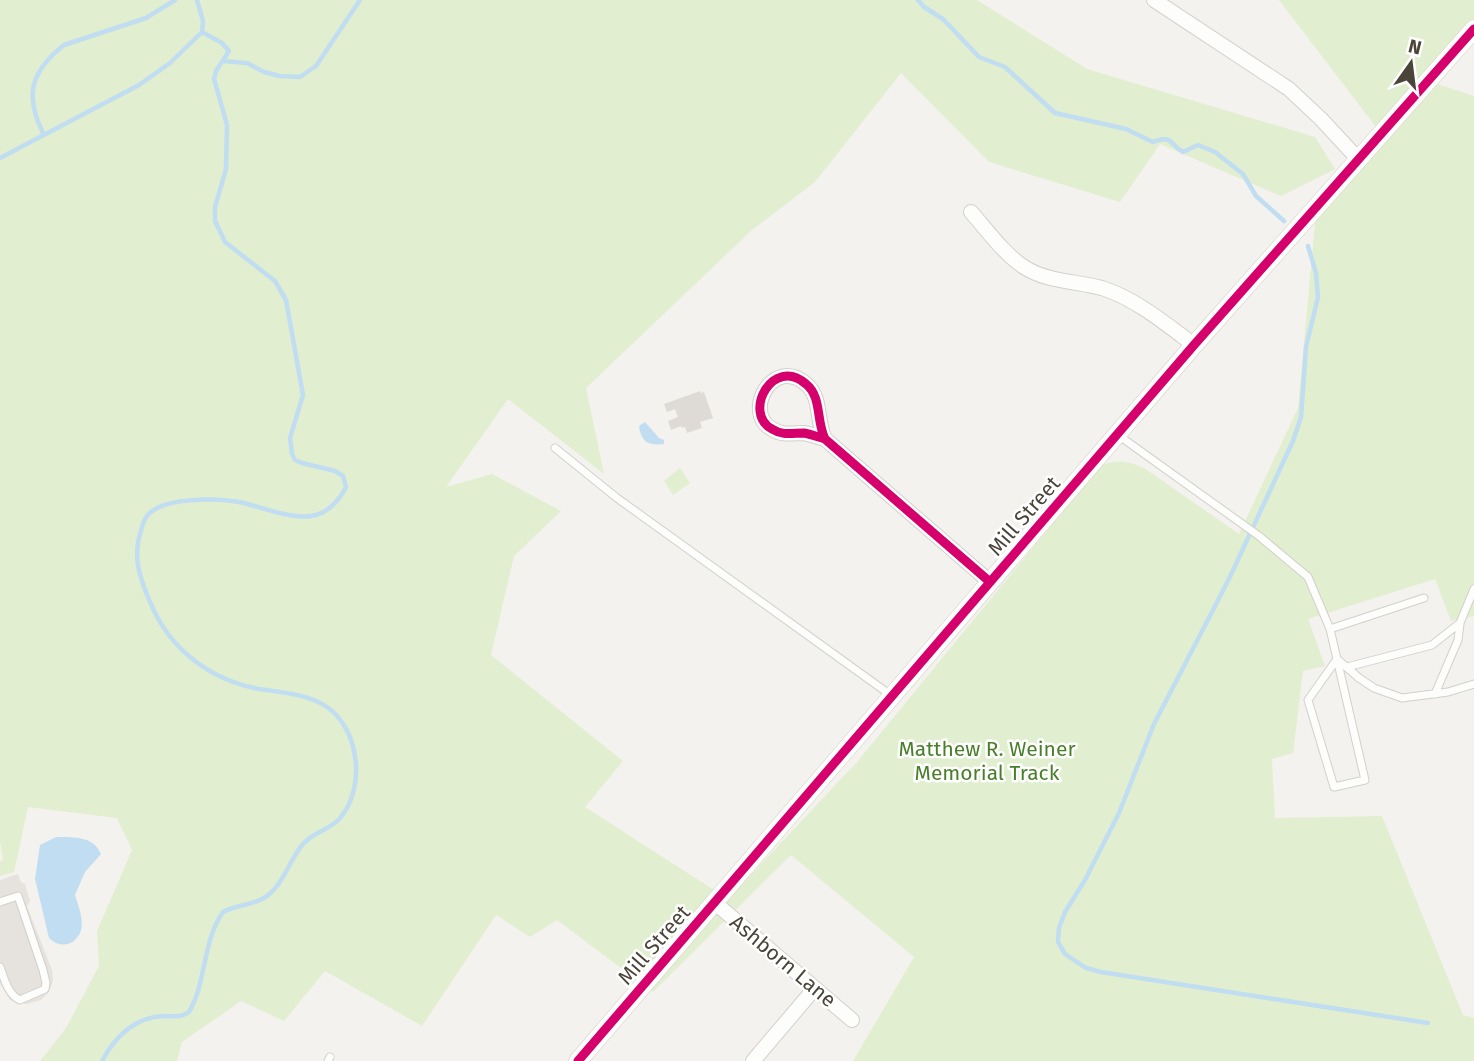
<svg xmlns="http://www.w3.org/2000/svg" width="1474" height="1061" font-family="'Fira Sans',sans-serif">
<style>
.green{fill:#e1eecf}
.parking{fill:#e6e3df}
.water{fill:#c0ddf1}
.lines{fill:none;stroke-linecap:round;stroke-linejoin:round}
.stream{stroke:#c0ddf1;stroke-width:4.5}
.building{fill:#dedbd6}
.service-casing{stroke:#d2d0cb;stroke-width:9}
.minor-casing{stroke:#d2d0cb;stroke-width:16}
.tertiary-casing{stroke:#d2d0cb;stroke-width:19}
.service{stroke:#fdfdfc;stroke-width:7}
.minor{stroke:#fdfdfc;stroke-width:14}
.tertiary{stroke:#fdfdfc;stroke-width:18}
.cycleway-casing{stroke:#fff;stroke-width:13}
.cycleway{stroke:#d6006c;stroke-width:9}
.labels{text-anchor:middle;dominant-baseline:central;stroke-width:5;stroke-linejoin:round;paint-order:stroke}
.street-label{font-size:21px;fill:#4b4439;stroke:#fff}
.park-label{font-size:21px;fill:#4a7f2a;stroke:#fff}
</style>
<rect width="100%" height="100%" fill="#f4f2ee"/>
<path class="green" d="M0,0h977l110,69 228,68 20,32 -54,27 -121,-52 -40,58 -131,-40 -88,-89 -86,109 -63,48 -166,158 18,86 -96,-75 -62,88 46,-13 69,37 -47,45 -23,99 132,106 -38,46 143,92 129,-137 242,-295c16,-9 29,-6 45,1l95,66 59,-126 19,-206 62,-71 -100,-131h195v28l-43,54 43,14v520l-23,5 -16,-42 -127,40 17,47 -22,5 -10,82 -21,6 3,59 107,-2 81,199 11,3v43h-621l61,-104 -123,-102 -138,137 -96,-72 -27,17 -34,-22 -74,111 -97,-55 -41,50 -43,-20 -59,41 -5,19h-137l26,-33 33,-62 -2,-35 35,-81 -15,-32 -89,-11 -14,65 -14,4v-14l3,-2 -3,-19z
M680,468l10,15 -17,12 -9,-14z"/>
<path class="parking" d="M18,874l3,8 4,2 5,17 -3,5 25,64 1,11 -4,11 -8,8 -14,4 -17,-4 -10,-17v-103z"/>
<path class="water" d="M645,422l14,16 5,2v4c-14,2 -23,-1 -25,-18z
M56,837c17,0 38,-1 45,17l-16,18 -10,23c3,10 9,24 6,35 -5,16 -21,19 -32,8l-14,-59 5,-34z"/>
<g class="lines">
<path class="stream" d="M918,0l6,7 19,12 36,38 26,10 50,46 71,16 27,13c20,-8 17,3 30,10l15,-7 17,7 28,22 13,22 28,25
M223,61l24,2 17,9 15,4 21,1 16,-11 44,-66
M44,135c-20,-39 -14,-63 20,-90l82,-27 29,-18
M0,158l139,-73 31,-22 32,-31 1,-11 -6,-21
M1308,246l8,27 2,24 -12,50 -5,70 -8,24 -64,138 -75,145 -35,89 -34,67 -20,32 -6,16 -1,14 7,12 21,14 15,4 327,51
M102,1061c13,-24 32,-43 60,-45 10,0 19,2 27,-4 18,-31 13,-70 34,-100 14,-8 31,-6 44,-16 17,-13 23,-37 36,-52 11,-13 28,-14 38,-27 25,-31 18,-88 -14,-110 -18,-12 -40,-14 -61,-17 -52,-7 -96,-39 -116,-88 -10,-24 -18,-45 -9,-71 1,-5 3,-11 6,-15 15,-20 74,-18 97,-13 19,5 48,16 67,13 16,-2 28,-15 35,-29l-3,-11 -8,-5 -33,-8 -7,-3 -3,-6 -2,-16 13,-43 -17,-95 -11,-19 -50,-39 -10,-21v-14l11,-38 1,-44 -13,-46 2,-8 13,-20 -7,-8 -20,-11"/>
</g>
<path class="building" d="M700,391l1,2 3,-1 9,26 -13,4 2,6 -15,5 -2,-6 -3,1 -1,-2 -10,4 -3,-9 10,-4 -3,-8 -8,3 -3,-8z"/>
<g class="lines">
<defs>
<path id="service" d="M1118,435l141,101 49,41 22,52 7,30 22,19 15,10 28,10 46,-6 26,-8
M555,448l62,50 275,198
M1330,629l94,-31
M1337,659l28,121 -31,7 -26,-87z
M1347,667l85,-22 28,-22 14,-34
M1435,694l23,-54 2,-16
M0,902l18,-6 25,74 3,13 -1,6 -25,11c-12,-5 -16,-22 -20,-33
M328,1061l2,-4"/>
<path id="minor" d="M1154,0l135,89 32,30 38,41
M971,212c16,18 32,41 53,55 23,15 52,14 78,21 34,11 64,36 92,57
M825,439c-7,-2 -15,-5 -21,-6 -12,0 -21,3 -32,-4 -30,-16 1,-74 34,-45 16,13 10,37 19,55l165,143
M714,902l138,118
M753,1061l62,-73"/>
<path id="tertiary" d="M578,1061l616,-716 280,-316"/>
</defs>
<use href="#service" class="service-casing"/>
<use href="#minor" class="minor-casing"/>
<use href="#tertiary" class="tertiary-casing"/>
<use href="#service" class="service"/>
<use href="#minor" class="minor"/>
<use href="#tertiary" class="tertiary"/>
<defs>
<path id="cycleway" d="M825,439c-7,-2 -15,-5 -21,-6 -12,0 -21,3 -32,-4 -30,-16 1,-74 34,-45 16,13 10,37 19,55l165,143
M578,1061l616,-716 280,-316"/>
</defs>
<use href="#cycleway" class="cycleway-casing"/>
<use href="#cycleway" class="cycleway"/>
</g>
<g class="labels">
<g class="street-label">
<text transform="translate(1024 516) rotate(-49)">Mill Street</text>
<text transform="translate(654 945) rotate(-49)">Mill Street</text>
<text transform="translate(783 961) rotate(40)">Ashborn Lane</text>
</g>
<g class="park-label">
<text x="987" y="749">Matthew R. Weiner<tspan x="987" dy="24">Memorial Track</tspan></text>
</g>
</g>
<g transform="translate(1411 63) rotate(14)" stroke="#ffffff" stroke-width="5" paint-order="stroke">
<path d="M0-5L12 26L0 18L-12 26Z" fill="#4b4439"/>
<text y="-10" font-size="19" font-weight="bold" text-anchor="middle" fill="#4b4439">N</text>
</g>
</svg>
